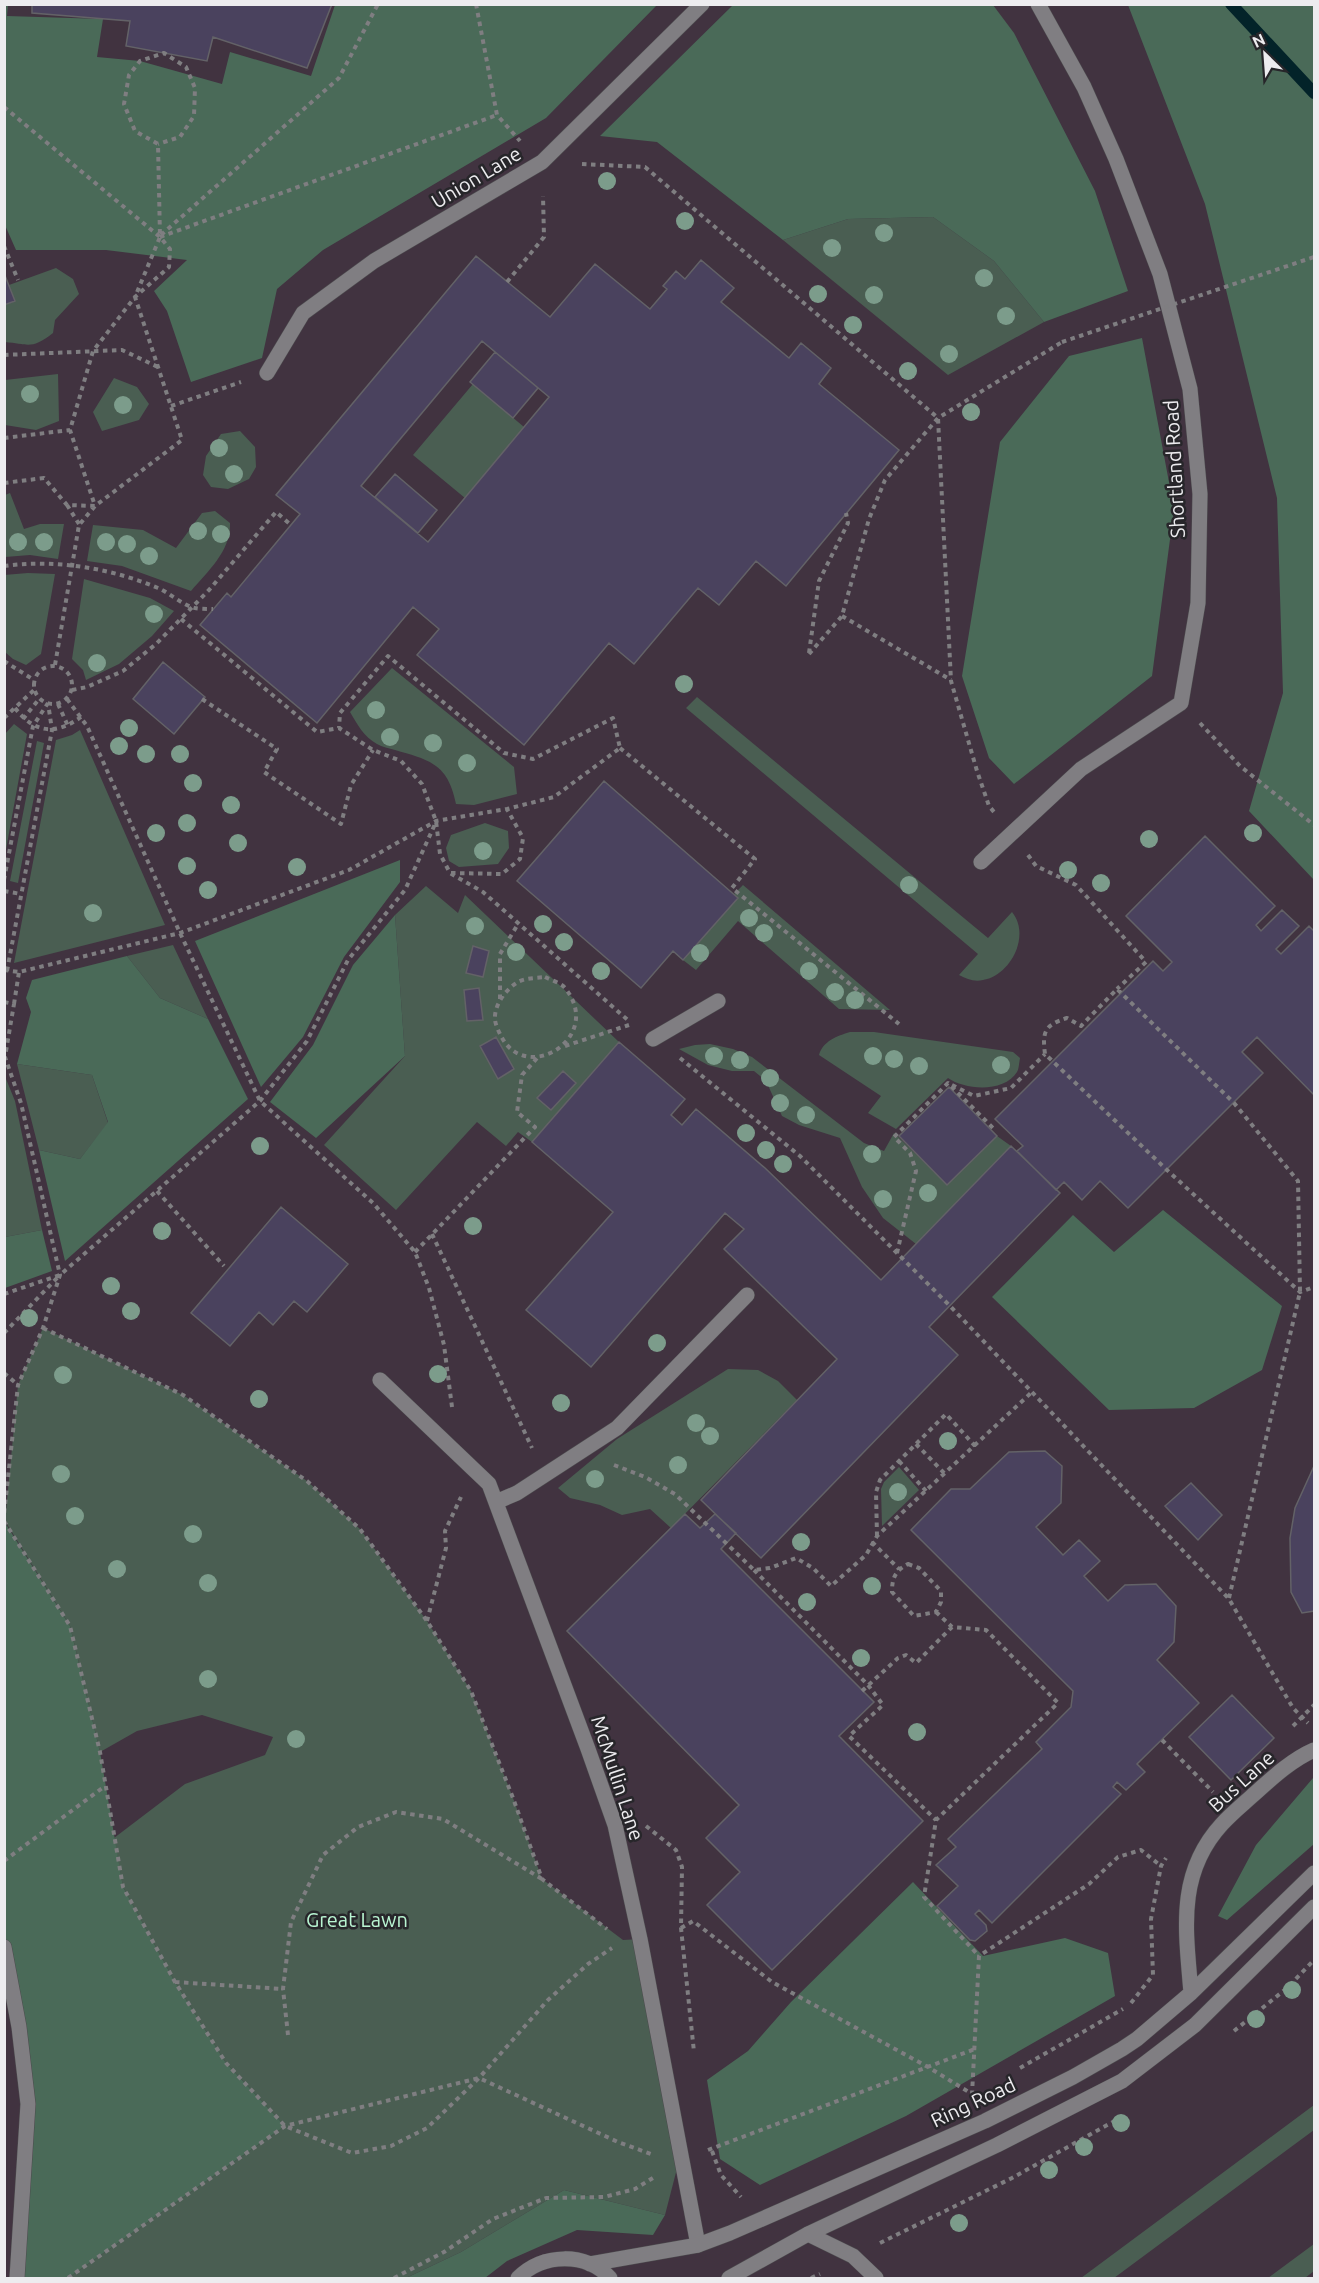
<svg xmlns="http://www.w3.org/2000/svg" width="1319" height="2283" font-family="Ubuntu,sans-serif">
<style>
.education{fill:#413340}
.green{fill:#4a5e52}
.forest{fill:#4a6a58}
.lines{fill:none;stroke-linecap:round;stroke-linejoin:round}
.stream{stroke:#032329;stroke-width:12}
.building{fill:#4a425e;stroke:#636267;stroke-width:1.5;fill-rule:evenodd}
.lane-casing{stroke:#4c4b4e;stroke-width:16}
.street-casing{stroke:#4c4b4e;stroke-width:16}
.path{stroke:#7f7e81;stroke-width:4;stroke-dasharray:4.5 4.5;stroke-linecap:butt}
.lane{stroke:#807e82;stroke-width:15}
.street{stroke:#807e82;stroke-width:15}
.path-bridge{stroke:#7f7e81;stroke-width:4;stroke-dasharray:4.5 4.5;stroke-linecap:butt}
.tree{fill:#7c9c8b}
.labels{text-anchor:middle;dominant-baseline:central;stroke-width:5;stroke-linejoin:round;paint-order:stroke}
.street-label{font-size:20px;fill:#edecef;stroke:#27262a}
.park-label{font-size:20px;fill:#b9f5d2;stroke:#27262a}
</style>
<rect width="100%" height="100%" fill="#313034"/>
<path class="education" d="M5,5h1309v2273h-1309z"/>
<path class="green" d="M933,217l61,44 50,61 -96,53 -165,-135 65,-21z
M56,268l17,11 6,15 -24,26 -2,13c-22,17 -24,11 -48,9v-37l10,-4 -6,-16z
M58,374l1,47 -23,9 -31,-5v-45z
M114,378l23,9 12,17 -10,16 -37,11 -9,-19z
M473,384l51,43 -59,71 -52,-43z
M240,431l15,16 1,20 -7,12 -21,10 -17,-2 -8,-12 3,-19 15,-22z
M10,493l14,36 16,-5h24l-6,35 -28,-4 -25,2v-62z
M215,511l15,12c1,28 -22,48 -39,68l-69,-25 -35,-5 6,-36 50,5 33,18 26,-35z
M28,573l27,1 -14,80 -15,11 -13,-6 -8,-7 -1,-77z
M84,579l66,19 24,13 -22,25 -33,28 -33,16 -3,-10 -11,-11z
M392,668l122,99 3,27 -43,11 -18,-1c-8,-40 -26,-44 -61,-54 -6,-2 -13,-3 -18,-6 -13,-7 -20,-20 -27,-32z
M697,697l291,241 24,-26c19,23 -1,63 -29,68 -9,2 -16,-1 -24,-5l19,-21 -292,-246z
M14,724l13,10 -22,121v-121z
M80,730l85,195 -151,38 42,-223 16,-5z
M37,741l7,2 -26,140 -8,-2z
M485,823l23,8 1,17 -11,16 -39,3 -10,-6 -3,-13 5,-13z
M743,885l147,125 -51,-1 -101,-88 -42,49 -13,-10 55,-62 -4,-4z
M426,886l32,27 7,-18 154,147 -87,100 -14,-10 -12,14 -29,-24 -81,88 -72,-65 81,-89 -10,-141z
M173,945l35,74 -48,-21 -33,-42z
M850,1032h24l139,20 7,6c-1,5 -1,11 -3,14 -13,21 -52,18 -69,6l-52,51 -28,-16 13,-17 -62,-41c4,-14 18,-19 31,-23z
M710,1044l23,5 19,8 112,86 20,8 10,-18 53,51 50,-48 14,10 -95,98 -33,-26 -21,-31 -22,-49 -41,-13 -17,-9 -16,-35 -12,-10h-22l-24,-6 -29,-16 16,-4z
M17,1064l75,11 16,48 -28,36 -41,-9z
M4,1074l11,27 27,129 -37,7z
M43,1328l140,67 124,86 53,48 67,92 44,70 42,107 29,81 81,61 17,-1 41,214 -16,62 -101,-25 -103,62 -55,26h-338l217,-152 -59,-63 -51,-81 -52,-95 -9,-49 71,-54 80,-29 8,-18 -71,-22 -65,16 -37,21 -30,-126 -65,-105 13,-136z
M728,1369l30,1 20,11 19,19 -126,128 -21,-19 -28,6 -22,-10 -30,-7 -12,-10 59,-49z
M899,1467l20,23 -37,36 -1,-37 3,-7z
M1314,2105v25l-200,148h-33z
M1314,2244v27l-9,7h-37z"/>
<path class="forest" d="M4,5h4l-1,11 96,3 -6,38 43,4 82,23 8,-32 81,24 24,-71h322l-111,113 -223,132 -46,39 -15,69 -71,24 -24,-71 -13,-20 33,-31 -81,-10h-90l-12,-27z
M733,5h260l21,28 81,158 33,100 -84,31 -50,-61 -61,-44 -85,2 -65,21 -126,-98 -57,-6z
M1128,5h186v875l-65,-69 34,-118 -6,-195 -72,-294z
M1142,338l32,171 -22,167 -138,108 -25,-26 -27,-82 38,-234 69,-86z
M400,860v22l-56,75 -41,80 -42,50 -66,-146z
M395,915l10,141 -89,82 -46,-36 43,-57 40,-80z
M127,956l33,42 48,21 40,80 -183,162 -26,-111 41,9 28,-37 -16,-47 -75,-11 14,-52 -5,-14 6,-18z
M1163,1210l119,96 -20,64 -68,38 -85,2 -117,-113 81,-82 41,37z
M42,1230l10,41 -47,17v-51z
M4,1521l66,105 30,126 23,135 52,95 51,81 59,63 -217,152h-51l11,-174 -24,-157z
M1313,1778h1v66l-87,76 -9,-4 38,-71z
M913,1882l70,74 82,-18 43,15 7,43 -209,120 -146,69 -40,-26 -13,-79 41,-29 43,-49z
M564,2190l101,25 -12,20 -76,-5 -70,31 -22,17h-79l55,-26z"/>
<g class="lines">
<path class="stream" d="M1231,4l83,89"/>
</g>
<path class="building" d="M32,4h300l-25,64 -94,-31 -6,24 -81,-15 4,-25 -98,-8z
M476,256l74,61 45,-53 55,45 17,-20 -4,-3 13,-15 9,8 16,-19 33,28 -13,14 68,56 12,-15 30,25 -12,16 80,66 -113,136 -30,-25 -37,44 -21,-17 -64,76 -25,-21 -85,102 -107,-90 22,-26 -26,-22 -96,116 -117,-98 27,-32 4,4 69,-83 -24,-19zM482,341l67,56 -121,145 -67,-56z
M4,273l11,28 -11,4z
M495,352l43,36 -25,30 -43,-36z
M395,474l42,36 -19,23 -43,-36z
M163,662l42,35 -31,37 -41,-35z
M604,781l134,117 -55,62 -10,-9 -32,37 -124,-107z
M1205,836l70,70 -19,19 5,6 21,-21 17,16 -23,23 5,5 28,-28 5,5v164l-57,-58 -15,15 21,21 -135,135 -28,-27 -18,19 -18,-18 -8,8 -39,-39 6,-5 -28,-27 158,-158 10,10 9,-9 -46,-46z
M473,946l16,5 -6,26 -17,-4z
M479,988l4,32 -16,1 -3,-31z
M496,1037l18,32 -16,10 -18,-33z
M619,1042l66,57 -14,16 11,10 14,-16 69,59 116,112 130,-134 49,47 -131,134 29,28 -197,203 -60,-58 136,-141 -113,-110 20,-20 -19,-16 -134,154 -65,-57 87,-98 -81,-70z
M563,1071l13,12 -25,27 -14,-12z
M949,1087l48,49 -50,49 -48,-49z
M281,1207l67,57 -41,48 -13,-11 -21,24 -14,-13 -29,34 -39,-33z
M1045,1451l17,15 -1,37 -25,24 27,28 16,-15 21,21 -16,15 24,25 17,-16 31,-1 20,22 -2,36 -17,18 42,43 -62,61 8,8 -19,18 -9,-8 -4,5 8,7 -129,129 -13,-13 -4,4 11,11 1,6 -12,10 -5,-1 -33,-34 21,-20 -22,-21 20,-18 -8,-8 94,-90 -6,-7 35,-35 2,-16 -162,-161 40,-41h19l39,-37z
M1314,1466v145l-12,2 -11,-21 -1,-54 5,-30z
M1191,1483l31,32 -24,25 -33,-34z
M685,1514l15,14 15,-14 21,19 -15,16 153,153 -35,34 84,85 -151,149 -65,-65 33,-33 -34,-34 33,-33 -172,-174z
M1232,1695l42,43 -43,42 -42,-43z"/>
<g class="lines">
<defs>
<path id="lane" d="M653,1039l65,-38
M380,1380l109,104 99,265 27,76 25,114 58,306
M496,1502l21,-9 100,-65 130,-133
M808,2234l45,22 23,22"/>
<path id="street" d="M267,373l36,-60 71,-52 168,-99 160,-158
M981,862l100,-93 100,-66 17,-100 2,-109 -10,-105 -30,-115 -44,-115 -32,-72 -46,-83
M4,1947l15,80 9,77 -11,174
M1191,1993c-5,-62 -15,-119 31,-169 9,-10 20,-19 30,-28 19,-17 39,-36 62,-46
M590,2264l108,-19 32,-12 255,-112 88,-44 49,-28 15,-10 54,-46 123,-120
M518,2278c25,-25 68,-26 92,0
M729,2278l79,-44 189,-89 125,-64 73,-56 119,-118"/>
</defs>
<use href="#lane" class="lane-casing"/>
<use href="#street" class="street-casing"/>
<path class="path" d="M476,4l21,111 23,26
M4,107l156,130 10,12 -1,18 -34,30 -42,54 -23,79 25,76 -16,19 -24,140
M582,164l63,3 293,251 13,263 26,90 12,35 5,6
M161,235l178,-157 39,-74
M160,237l337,-122
M4,246l14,34
M507,282l37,-45 -1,-41
M4,355l118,-5 36,17
M171,406l70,-24
M4,438l66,-8
M4,483l40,-5 23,27 28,1 87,-66 -47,-143 25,-60 -2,-93 -23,-13 -11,-27 5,-29 11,-14 24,-8 22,14 9,21 -1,28 -14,21 -22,7
M67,505l12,19
M4,566c51,-7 107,2 154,22 12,5 24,17 37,20 5,1 12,1 18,1
M842,616l109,64
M181,619l136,113 22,-4 34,22 28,11 21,23 14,37 4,33 10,19 33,19 147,130
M809,653l10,-72 29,-58 -2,-10
M809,654l33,-38 27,-97 16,-39 53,-62 124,-76
M4,661l30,19
M34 685a19 19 0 1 1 38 0a19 19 0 1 1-38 0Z
M72,690l15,-3 36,-16 33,-27 53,-54 67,-78 15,13
M67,699l20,27 93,207 80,168 113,102 42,49 14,36 15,57 8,62
M202,699l75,50 -13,23 77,52 10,-39 22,-35
M58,704l10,22
M15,708c20,26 41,27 66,9
M4,718l30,-28
M23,719l16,-20
M1200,723l40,43 74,59
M620,748l135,111 -23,29 167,136
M1028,855l8,11 40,19 70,77 -29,27
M451,873l51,1 18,-15 3,-21 -16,-29
M4,880l29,-154 15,-23
M4,891l17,3
M4,970l15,2 161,-39 169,-63 87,-49 71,-12 47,-12 66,-49 -7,-30 -80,41 -29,-6 -116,-97 -48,57 -1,15
M7,971l45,-241 -4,-27
M545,977c6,3 16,6 20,11 40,49 -39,98 -64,48 -2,-4 -6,-12 -6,-17 -1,-14 11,-30 23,-37 7,-4 19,-4 27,-5z
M500,999v-45l18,-30
M4,1002l10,2 -9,53 16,46 39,172 -17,53 -25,57 -14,130
M14,1004l5,-32
M565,1046l64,-21
M680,1058l120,98 150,150 279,293 64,109 15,15
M952,1085l22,11 37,-8 34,-34
M157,1191l67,75
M432,1234l100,214
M415,1252l120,-125 -18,-15 5,-37 16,-18
M897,1253l19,-82 -6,-18 -16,-16 54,-54 46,46 -2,1
M4,1294l56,-19 200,-174 47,-60 41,-81 57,-70 31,-68
M43,1328l140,67 124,86 53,48 67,92 44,70 42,107 29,81 65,50
M4,1333l55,-57
M4,1373l14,12
M916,1444l29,30
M899,1461l27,30
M614,1465l31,12 30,17 79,76 16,-2 26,-10 17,10 18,18 35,-31 11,-19 155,-144
M4,1521l66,105 30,126 23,135 52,95 51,81 59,63 67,27 39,-7 36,-18 52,-50 69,-78 40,-36 24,-16
M877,1536l-1,-44 4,-12 66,-66 29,32
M872,1542l27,27
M908,1564l11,4 22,23v11l-5,10 -22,4 -22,-24c0,-14 3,-21 16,-28z
M754,1570l114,115 15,20 -34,31 87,84
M1229,1598l71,-306 -2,-111 -64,-78 -117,-114 -36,37 -14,-8c-22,7 -25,13 -22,36l122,116 133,122 14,-5
M936,1612l16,15 34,3 72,73 -122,117 -12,77 55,59
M427,1621l19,-73 -1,-17 16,-34
M862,1691l36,-33 8,-3 10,8 36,-36
M1293,1726l21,-21
M1162,1740l51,52
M646,1826l30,24 6,17 -1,61 13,124
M4,1861l101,-75
M681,1928l12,-7 79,61 156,85 44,27
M175,1982l108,7
M1131,2003l22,-28 -2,-56 10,-53 5,-8
M1234,2031l53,-43 27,-28
M288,2035l-5,-46 8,-67 32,-67 35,-28 38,-15 47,7 99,60
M1020,2068l103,-59
M972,2095l7,-139 110,-72 29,-27 23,-7 20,16
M708,2150l267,-101
M712,2151l9,24 20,22
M880,2243l132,-65 106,-59
M68,2278l217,-152 194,-48 139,64 33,12
M394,2278l50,-26 49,-33 53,-21 58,-1 31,-8 21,-13
M811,2278l9,-4"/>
<use href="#lane" class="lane"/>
<use href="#street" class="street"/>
<path class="path-bridge" d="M1062,342l252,-85"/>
</g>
<g class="tree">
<circle cx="607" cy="181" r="9"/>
<circle cx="685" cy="221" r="9"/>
<circle cx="884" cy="233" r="9"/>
<circle cx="832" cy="248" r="9"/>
<circle cx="984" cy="278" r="9"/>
<circle cx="818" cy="294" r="9"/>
<circle cx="874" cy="295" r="9"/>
<circle cx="1006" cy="316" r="9"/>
<circle cx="853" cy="325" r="9"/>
<circle cx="949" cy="354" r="9"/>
<circle cx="908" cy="371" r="9"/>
<circle cx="30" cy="394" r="9"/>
<circle cx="123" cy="405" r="9"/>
<circle cx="971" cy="412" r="9"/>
<circle cx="219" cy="448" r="9"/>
<circle cx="234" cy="474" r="9"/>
<circle cx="198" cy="531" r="9"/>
<circle cx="221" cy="534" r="9"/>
<circle cx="18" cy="542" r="9"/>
<circle cx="44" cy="542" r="9"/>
<circle cx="106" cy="542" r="9"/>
<circle cx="127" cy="544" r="9"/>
<circle cx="149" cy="556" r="9"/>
<circle cx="154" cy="614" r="9"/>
<circle cx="97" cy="663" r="9"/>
<circle cx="684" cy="684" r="9"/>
<circle cx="376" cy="710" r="9"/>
<circle cx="129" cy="728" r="9"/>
<circle cx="390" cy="737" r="9"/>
<circle cx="433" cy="743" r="9"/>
<circle cx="119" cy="746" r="9"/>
<circle cx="146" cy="754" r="9"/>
<circle cx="180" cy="754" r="9"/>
<circle cx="467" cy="763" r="9"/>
<circle cx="193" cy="783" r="9"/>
<circle cx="231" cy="805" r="9"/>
<circle cx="187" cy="823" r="9"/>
<circle cx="156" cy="833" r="9"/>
<circle cx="1253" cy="833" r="9"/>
<circle cx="1149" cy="839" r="9"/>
<circle cx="238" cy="843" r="9"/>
<circle cx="483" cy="851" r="9"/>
<circle cx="187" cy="866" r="9"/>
<circle cx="297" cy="867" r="9"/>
<circle cx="1068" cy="870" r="9"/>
<circle cx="1101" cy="883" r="9"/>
<circle cx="909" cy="885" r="9"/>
<circle cx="208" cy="890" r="9"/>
<circle cx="93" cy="913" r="9"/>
<circle cx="749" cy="918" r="9"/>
<circle cx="543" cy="924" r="9"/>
<circle cx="475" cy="926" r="9"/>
<circle cx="764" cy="933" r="9"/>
<circle cx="564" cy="942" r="9"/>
<circle cx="516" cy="952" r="9"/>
<circle cx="700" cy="953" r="9"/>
<circle cx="601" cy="971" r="9"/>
<circle cx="809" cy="971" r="9"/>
<circle cx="835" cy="992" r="9"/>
<circle cx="855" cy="1000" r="9"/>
<circle cx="714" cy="1056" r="9"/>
<circle cx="873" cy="1056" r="9"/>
<circle cx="894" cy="1059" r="9"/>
<circle cx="740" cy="1060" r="9"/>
<circle cx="1001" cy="1065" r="9"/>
<circle cx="919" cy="1066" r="9"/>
<circle cx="770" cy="1078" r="9"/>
<circle cx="780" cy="1103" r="9"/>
<circle cx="806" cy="1115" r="9"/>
<circle cx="746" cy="1133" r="9"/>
<circle cx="260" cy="1146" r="9"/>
<circle cx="766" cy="1150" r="9"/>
<circle cx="872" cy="1154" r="9"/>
<circle cx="783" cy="1164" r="9"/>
<circle cx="928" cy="1193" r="9"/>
<circle cx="883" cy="1199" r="9"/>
<circle cx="473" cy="1226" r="9"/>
<circle cx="162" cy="1231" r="9"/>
<circle cx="111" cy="1286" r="9"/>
<circle cx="131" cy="1311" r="9"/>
<circle cx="29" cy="1318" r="9"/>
<circle cx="657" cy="1343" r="9"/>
<circle cx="438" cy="1374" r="9"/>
<circle cx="63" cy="1375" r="9"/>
<circle cx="259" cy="1399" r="9"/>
<circle cx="561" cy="1403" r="9"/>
<circle cx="696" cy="1423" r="9"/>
<circle cx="710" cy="1436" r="9"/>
<circle cx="948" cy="1441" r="9"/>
<circle cx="678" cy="1465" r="9"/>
<circle cx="61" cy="1474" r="9"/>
<circle cx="595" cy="1479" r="9"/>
<circle cx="898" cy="1492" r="9"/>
<circle cx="75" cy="1516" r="9"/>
<circle cx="193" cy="1534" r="9"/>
<circle cx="801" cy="1542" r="9"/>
<circle cx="117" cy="1569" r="9"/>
<circle cx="208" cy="1583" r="9"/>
<circle cx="872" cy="1586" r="9"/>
<circle cx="807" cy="1602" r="9"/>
<circle cx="861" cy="1658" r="9"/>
<circle cx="208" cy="1679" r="9"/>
<circle cx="917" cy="1732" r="9"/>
<circle cx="296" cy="1739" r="9"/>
<circle cx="1292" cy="1990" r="9"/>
<circle cx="1256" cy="2019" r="9"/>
<circle cx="1121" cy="2123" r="9"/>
<circle cx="1084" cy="2147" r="9"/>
<circle cx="1049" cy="2170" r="9"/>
<circle cx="959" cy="2223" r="9"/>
</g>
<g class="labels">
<g class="street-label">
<text transform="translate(476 177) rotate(-31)">Union Lane</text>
<text transform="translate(1174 469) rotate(-93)">Shortland Road</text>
<text transform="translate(618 1778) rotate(72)">McMullin Lane</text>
<text transform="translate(1241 1781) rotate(-42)">Bus Lane</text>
<text transform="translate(973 2102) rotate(-25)">Ring Road</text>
</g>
<g class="park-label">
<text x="357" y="1919">Great Lawn</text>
</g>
</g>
<rect width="1319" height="2283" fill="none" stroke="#edecef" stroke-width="12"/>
<g transform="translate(1265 54) rotate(335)" stroke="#27262a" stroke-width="4.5" paint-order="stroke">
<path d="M0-4.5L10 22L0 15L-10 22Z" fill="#edecef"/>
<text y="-9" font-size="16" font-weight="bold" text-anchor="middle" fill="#edecef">N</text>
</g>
</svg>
